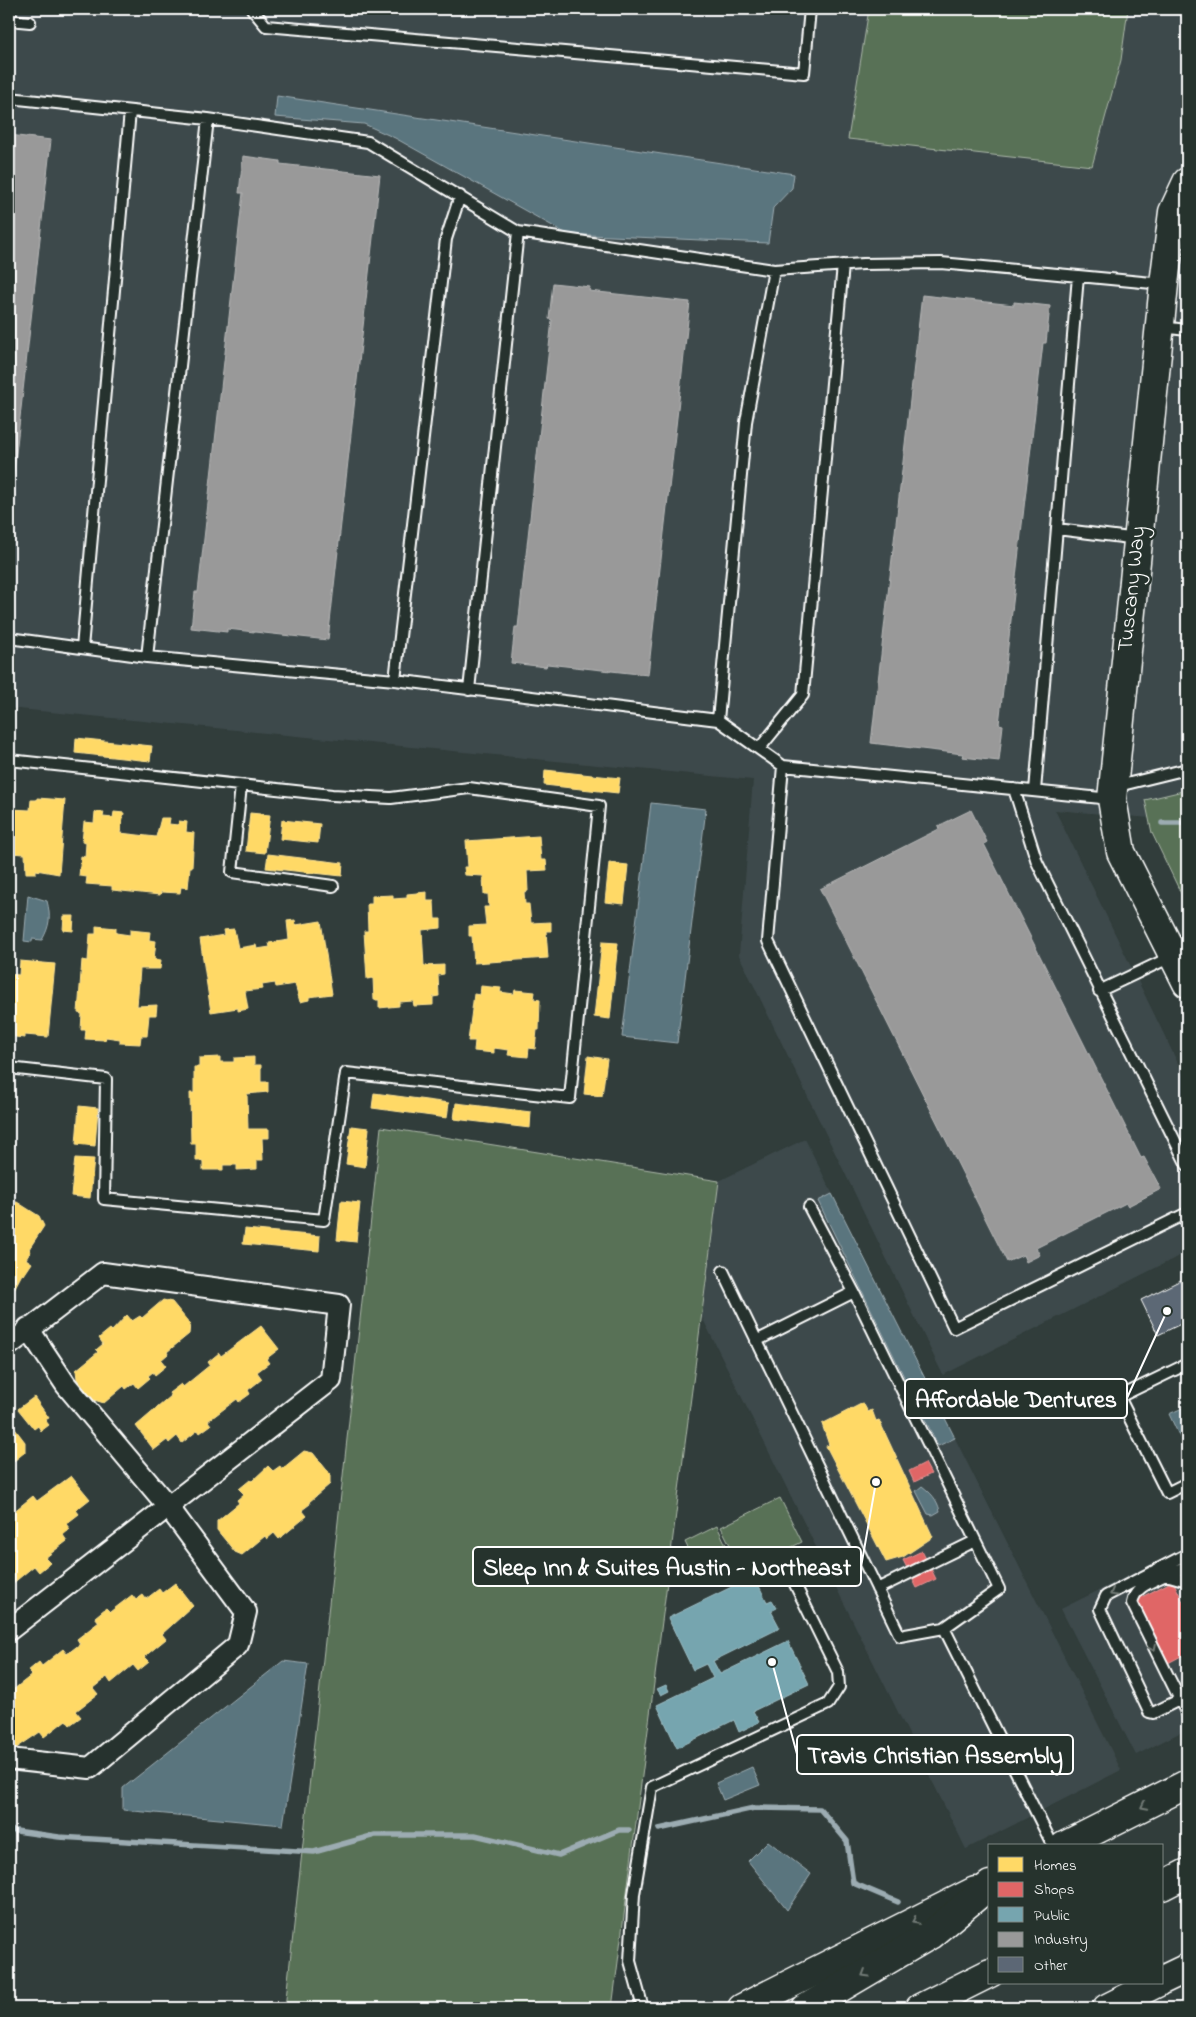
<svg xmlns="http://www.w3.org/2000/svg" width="1196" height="2017" font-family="'Indie Flower',sans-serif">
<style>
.built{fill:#3e4a4c}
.green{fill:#597156;stroke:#acb8aa}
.water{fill:#5a747e;stroke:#9cacb2}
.homes{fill:#ffd966;stroke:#ffe494}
.shops{fill:#e06666;stroke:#e99494}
.public{fill:#76a5af;stroke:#9fc0c7}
.industry{fill:#999;stroke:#b8b8b8}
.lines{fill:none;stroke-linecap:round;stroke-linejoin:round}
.stream{stroke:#9cacb2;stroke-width:5.5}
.building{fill:#5c6775;stroke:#fff}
.lane-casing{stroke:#fff;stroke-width:14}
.street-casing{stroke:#fff;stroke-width:24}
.secondary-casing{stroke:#fff;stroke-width:31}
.highway-casing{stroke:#fff;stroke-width:31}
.lane{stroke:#26332d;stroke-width:10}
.street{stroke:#26332d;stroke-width:20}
.secondary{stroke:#26332d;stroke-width:28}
.highway{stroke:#26332d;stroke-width:28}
.oneway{stroke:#727a76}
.labels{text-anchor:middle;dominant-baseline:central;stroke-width:5;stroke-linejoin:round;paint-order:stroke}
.street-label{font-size:22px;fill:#fff;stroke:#26332d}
.leader{fill:none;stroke:#fff;stroke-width:2}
.callout-dot{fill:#fff;stroke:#26332d;stroke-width:2}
.callout{fill:#26332d;stroke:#fff;stroke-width:2}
.callout-label{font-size:24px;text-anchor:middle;font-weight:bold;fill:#fff}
</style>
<rect width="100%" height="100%" fill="#313d3b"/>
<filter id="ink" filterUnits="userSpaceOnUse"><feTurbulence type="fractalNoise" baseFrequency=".02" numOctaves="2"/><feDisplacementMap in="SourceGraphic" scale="10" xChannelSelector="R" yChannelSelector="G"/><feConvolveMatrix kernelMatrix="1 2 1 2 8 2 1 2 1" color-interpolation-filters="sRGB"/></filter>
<g filter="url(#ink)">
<path class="built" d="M9,9h1178v812l-132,-11 132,272v170l-244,123 -204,-420 14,-175 -744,-72z
M805,1139l316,631 -155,79 -264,-532 17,-136z
M1187,1547v182l-51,26 -75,-146z"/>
<path class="green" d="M869,9h259l-7,51 -29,106 -244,-27z
M1187,790v116l-35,-73 -7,-33z
M381,1127l338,54 -107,827h-327z
M780,1498l22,44 -59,29 -22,-44z
M717,1526l19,40 -32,15 -19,-39z"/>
<path class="water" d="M277,96l517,78 -2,14 -19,20 -5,35 -201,-9 -172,-96 -31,-14 -89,-7z
M651,803l55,6 -29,234 -55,-6z
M28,895l19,6c4,15 3,25 -5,39l-10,-1v3l-8,-1z
M832,1194l123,244 -17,8 -120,-245z
M1187,1406v36l-4,2 -14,-30z
M922,1486c9,7 15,13 18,25l-7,4 -5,-1 -12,-23z
M283,1661l25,3 -25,161 -160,-15v-22z
M752,1767l8,18 -37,15 -7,-17z
M768,1841l43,33 -24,36 -39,-49z"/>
<path class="homes" d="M76,738l76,8 -2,15 -75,-8z
M545,770l75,8 -2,15 -74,-8z
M37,798l28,2 -6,74 -23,-4v3h-10l-1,-19 -16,-1 1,-44 20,1 1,-10h6z
M95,812h9l-1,5 10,1 1,-6 10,1 -4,20 36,4 5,-19h9l-1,6 9,1 1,-4 8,1 -1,10 8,1 -2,34h-2l-2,21 -7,-1 -1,6 -19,-1 -1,3 -48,-5v-4l-26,-2 1,-7 -8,-1 2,-20 4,1 1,-14 -4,-1 2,-20 10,1z
M250,813l20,2 -5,38 -19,-2z
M282,820l38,4 -2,19 -38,-4z
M539,836l2,24h5l1,10 -20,1 1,20 -4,1 1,12h4l2,19 20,-1v9h-5l2,27 -74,5 -2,-27h-3v-10l17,-1 -2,-18h5l-1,-13h-4l-1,-18 -18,-1 -1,-8h4l-2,-26z
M268,854l75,9 -1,13 -76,-8z
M609,863l19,2 -4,39 -19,-2z
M427,892v9h7l1,18h6v9l-19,2 2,36 20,-1v9l-6,1 1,21 -6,1v8l-19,1 -1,-5 -14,1v4l-20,2v-8h-5l-1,-22 -6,1 -3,-48h4l-1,-27h5v-8l21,-1v4l14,-1v-4z
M9,916l3,3 -3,31z
M64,916h10l-1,15 -10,-1z
M295,920l1,5 25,-4 11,73 -23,3v3l-9,2 -5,-18 -19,3 -1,-4 -13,2 1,4 -18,2 3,18 -10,2v-3l-27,4 -11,-73 24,-4 -1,-5 11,-1 4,19 18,-3 1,4 13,-2 -1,-4 20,-3 -2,-19z
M96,926l20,2v5l14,2v-5l20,2 -1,8 7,1 -2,18 7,1 -1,9h-20l-3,37 20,-1 -1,10h-7l-2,21h-6l-1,8 -20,-1v-4l-14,-2 -1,3 -20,-1 1,-9h-5l1,-16 -4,-1 4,-53 6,1 2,-27h6z
M602,942l16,1 -8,76 -16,-2z
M20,961l35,3 -7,73 -23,-2v3l-10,-1v-17l-6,-1v-45l10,1z
M481,986l20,2 -1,4 14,2 1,-4 20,2 -1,7 6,1 -1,30h-2l-2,19 -6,-1 -1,9 -20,-2 1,-5 -15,-2v5l-20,-2 1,-10h-7l6,-47 6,1z
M588,1056l19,3 -5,37 -18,-2z
M220,1057v5h14v-4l20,-1v8h7v17h7v10l-21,2 1,35h21v9h-7l1,22h-6v9l-20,1v-5h-14v5h-20v-9h-7v-17h-5l-1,-51h4v-26h5v-9z
M374,1093l75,10 -2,15 -75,-10z
M456,1103l75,9 -1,16 -76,-9z
M79,1106l19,2 -3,38 -19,-2z
M351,1126l18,2 -4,39 -19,-3z
M75,1158l19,1 -4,39 -19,-2z
M341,1201l19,2 -4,39 -19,-2z
M17,1202l22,14 5,10 -15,23 2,2 -5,8 6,4 -8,12 -2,-1 -10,19 -3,-2v-88z
M245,1229l75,7 -1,15 -76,-7z
M163,1300l9,2 18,22 -1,10 -22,18 1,2 -7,6 5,6 -11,9 -2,-3 -5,4 2,2 -12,10 -4,-5 -8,6 -2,-3 -20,17 -10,-3 -17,-21 -1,-9 22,-18 -2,-2 7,-6 -4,-6 11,-9 2,2 15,-16 5,6 8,-5 2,2z
M261,1326l18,23 -13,10 3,4 -12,9 5,7 -14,11 2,4 -11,8 -2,-3 -29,22 3,4 -11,8 -2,-3 -16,13 -5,-7 -8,7 -2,-3 -13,10 -18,-24 35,-30 -2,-3 12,-9 2,3 27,-22 -2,-3 11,-9 2,3z
M34,1397l15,21 -4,2 4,5 -8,6 -3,-5 -4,3 -16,-20z
M863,1403l5,9 4,-2 4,11 3,-1 54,117 -30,20 -17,5 -60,-116 3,-1 -7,-21z
M9,1421l16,21v10l-16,13z
M304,1451l9,2 17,21v10l-21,18 1,2 -8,6 5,6 -28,23 -5,-6 -7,6 -2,-3 -23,19 -7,-3 -18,-22v-9l22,-18 -2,-3 7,-6 -5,-5 11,-9 2,1 16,-15 5,5 7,-5 2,3z
M71,1476l19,23 -14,11 3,4 -13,10 4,5 -7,6 4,6 -22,17 5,5 -11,9 -5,-6 -22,18 -3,-4v-71l3,4 21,-17 4,5z
M175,1583l18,23 -31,28 4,5 -22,18 5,5 -11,9 -5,-6 -22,18 -4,-6 -14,11 5,6 -22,17 5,6 -11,8 -4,-5 -22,17 -4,-5 -31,21v-51l4,-3 -4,-6 23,-18 -4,-4 11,-9 3,4 21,-17 4,5 13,-10 -3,-5 22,-17 -4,-5 11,-9 4,4 22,-17 4,5 7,-5 3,4 13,-10 3,4z"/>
<path class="shops" d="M925,1463l6,11 -17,8 -5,-11z
M922,1551l14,28 -19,9 -14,-28z
M1173,1581l14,29v43l-19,10 -32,-63z"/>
<path class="public" d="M754,1576l13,26 5,-2 5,8 -6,3 9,17 -67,33 7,13 68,-33 21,43 -56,27 6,11 -20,10 -5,-12 -57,28 -20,-43 56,-27 -7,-14 -13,6 -25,-52z
M666,1685l3,6 -8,4 -4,-6z"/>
<path class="industry" d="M724,9h67l-1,7z
M9,135l42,5 -42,376z
M243,156l37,5v3l100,11 -52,465 -101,-11v3l-36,-4 4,-36h3l45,-399h-4z
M553,283l37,4 -1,4 101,11 -42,373 -101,-11 -1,3 -35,-4 4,-36h3l34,-307 -3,-1z
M922,295l92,10v-3l36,4 -4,37h-3l-44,381 4,1 -4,36 -37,-4 1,-3 -92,-11z
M971,810l16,32 -3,2 157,314 3,-1 17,32 -33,17 -2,-3 -90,45 4,7 -14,7 -3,-7 -16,7 -187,-373 119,-60 -1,-3z"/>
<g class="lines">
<path class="stream" d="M1162,823h25
M659,1829l95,-21 66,1 27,32 6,42 45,19
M9,1830l50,7 255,15 61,-17h100l84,20 60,-25h10"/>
</g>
<path class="building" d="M1187,1277v44l-29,14 -17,-35z"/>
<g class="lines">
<defs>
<path id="lane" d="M252,9l14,17 538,47 6,-64
M9,20l21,2
M9,98l199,21 160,23 150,90 256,38 -28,152 -28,298
M774,270l89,-6 78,-1 222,21
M1161,327l26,3
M1057,529l81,10
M9,638l138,19 248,23 323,40 65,46 328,33
M82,648l48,-537
M147,657l61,-538
M395,680l51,-441 14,-43
M469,690l49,-458
M759,749l44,-54 40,-430
M9,760l323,35 59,3 78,-10 130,18 -29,292 -224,-25 -22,147 -220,-21 2,-120 -97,-11
M783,766l-15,175 186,387 233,-115
M241,786l-9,86 101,14
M1114,787l73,-18
M1014,789l23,73 150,303
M1035,791l43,-515
M1099,991l74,-35
M723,1271l177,365 44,-8 55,-39 -145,-297 -45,-85
M756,1341l98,-49
M1187,1364l-68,33 48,96 20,-10
M1187,1554l-81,42 -6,13 49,103 4,1 34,-17
M1166,1575l21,-9
M1187,1581l-21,-6c-14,7 -31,11 -34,28l55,111
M877,1589l98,-48
M944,1628l109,218
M643,2008l-13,-47 4,-67 18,-107 176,-83 11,-17 -1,-15 -53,-108"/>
<path id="street" d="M9,1345l94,-72 236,32 -8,75 -322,250
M9,1759l81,9 148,-123 8,-33 -79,-107 -101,-120 -38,-57"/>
<path id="secondary" d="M1187,182l-14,30 -9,72 -52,515 9,53 66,131
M1064,1846l123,-62
M742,2008l233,-117"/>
<path id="highway" d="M1162,1886l25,-13
M1162,1980l25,-12
M806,2008l124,-73 60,-50
M920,2008l70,-35
M1107,2008l50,-25"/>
</defs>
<use href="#lane" class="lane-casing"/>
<use href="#street" class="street-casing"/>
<use href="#secondary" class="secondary-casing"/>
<use href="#highway" class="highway-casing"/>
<use href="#lane" class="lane"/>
<use href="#street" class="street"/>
<use href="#secondary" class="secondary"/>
<use href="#highway" class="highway"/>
</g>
<defs><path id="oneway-chevron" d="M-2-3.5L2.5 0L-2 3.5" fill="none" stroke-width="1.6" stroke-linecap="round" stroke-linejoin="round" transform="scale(1.25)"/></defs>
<g class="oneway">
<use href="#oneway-chevron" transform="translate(1113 1593) rotate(151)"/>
<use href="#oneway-chevron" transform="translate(1153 1648) rotate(64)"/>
<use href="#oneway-chevron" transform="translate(1144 1806) rotate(153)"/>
<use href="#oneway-chevron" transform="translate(915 1921) rotate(153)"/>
<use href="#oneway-chevron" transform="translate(865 1974) rotate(149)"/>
</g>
</g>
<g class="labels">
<g class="street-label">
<text transform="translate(1133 589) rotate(-84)">Tuscany Way</text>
</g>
</g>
<path class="leader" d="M1167 1311L1127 1398M876 1482L861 1567M772 1662L797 1754"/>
<g class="callout-dot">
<circle cx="1167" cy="1311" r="5"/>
<circle cx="876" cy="1482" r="5"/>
<circle cx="772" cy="1662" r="5"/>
</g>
<g class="callout">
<rect x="905" y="1379" width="222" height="39" rx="5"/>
<rect x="473" y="1547" width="388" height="39" rx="5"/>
<rect x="797" y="1735" width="276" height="39" rx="5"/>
</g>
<g class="callout-label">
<text x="1016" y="1407">Affordable Dentures</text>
<text x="667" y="1575">Sleep Inn &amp; Suites Austin - Northeast</text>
<text x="935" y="1763">Travis Christian Assembly</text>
</g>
<rect width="1196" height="2017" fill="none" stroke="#26332d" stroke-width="30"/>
<rect x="15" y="15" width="1166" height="1987" fill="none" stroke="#fff" stroke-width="2" filter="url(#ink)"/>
<rect x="988" y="1844" width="175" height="140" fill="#26332d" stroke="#7d8581"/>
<rect x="998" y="1857" width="25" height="15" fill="#ffd966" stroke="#7d8581"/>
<text x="1034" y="1870" font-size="15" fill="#ffffff">Homes</text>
<rect x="998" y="1882" width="25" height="15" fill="#e06666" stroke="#7d8581"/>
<text x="1034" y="1894" font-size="15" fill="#ffffff">Shops</text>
<rect x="998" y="1907" width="25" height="15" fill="#76a5af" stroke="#7d8581"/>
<text x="1034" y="1920" font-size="15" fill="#ffffff">Public</text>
<rect x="998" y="1932" width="25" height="15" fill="#999999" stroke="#7d8581"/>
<text x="1034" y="1944" font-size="15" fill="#ffffff">Industry</text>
<rect x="998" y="1957" width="25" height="15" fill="#5c6775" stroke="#7d8581"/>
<text x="1034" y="1970" font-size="15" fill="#ffffff">Other</text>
</svg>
